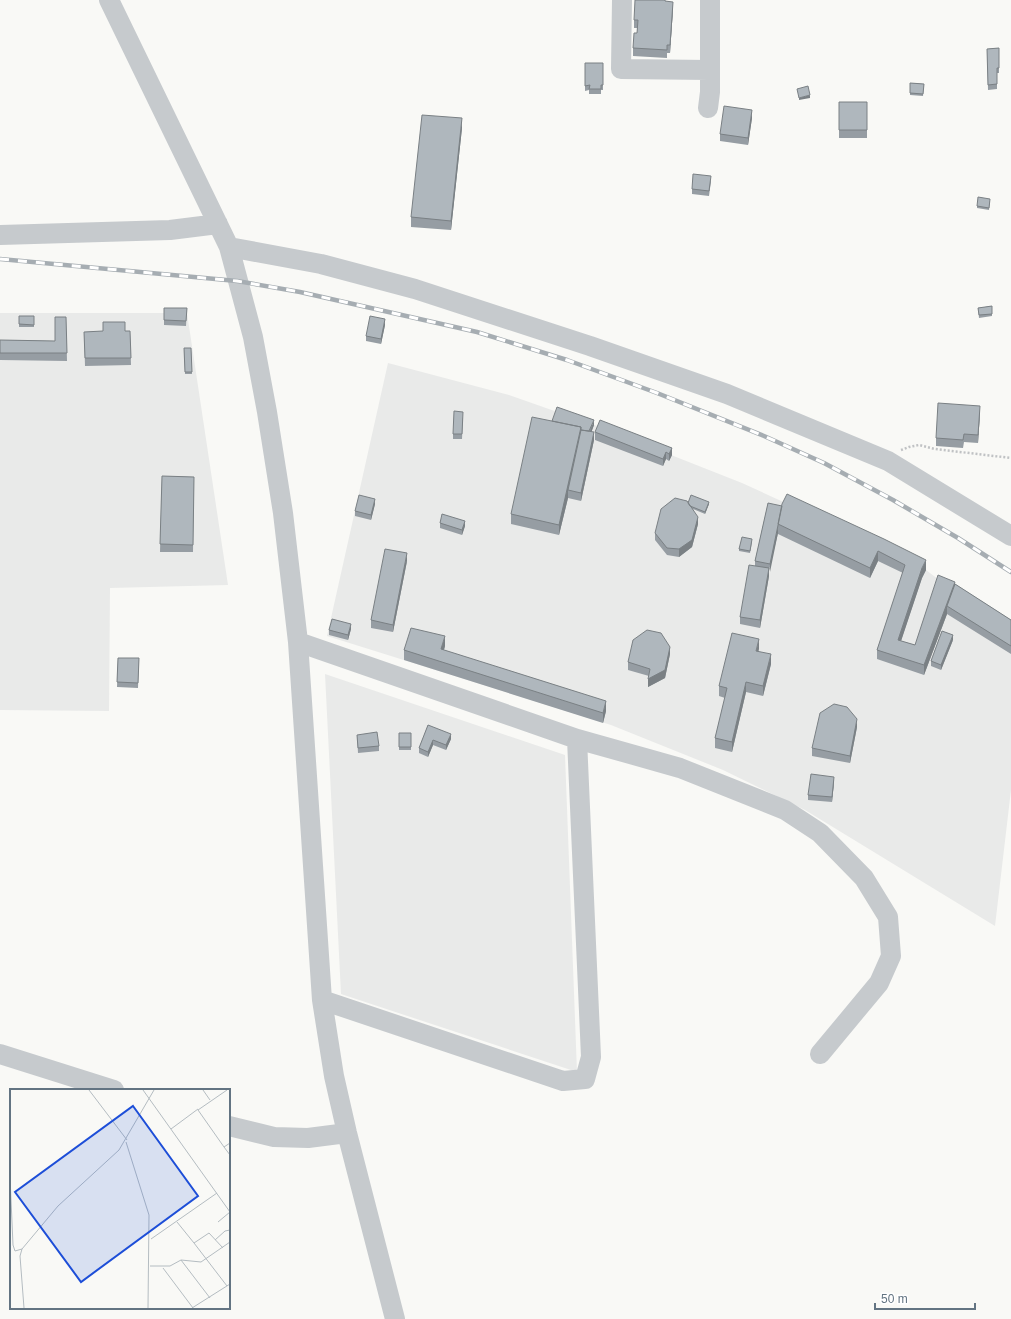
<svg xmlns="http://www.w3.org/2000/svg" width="1011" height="1319" font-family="Helvetica,sans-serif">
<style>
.built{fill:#e9eae9}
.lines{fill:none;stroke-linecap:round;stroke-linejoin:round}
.path{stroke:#c0c2c4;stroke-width:2.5;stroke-dasharray:2 2;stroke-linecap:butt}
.minor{stroke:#c6cacd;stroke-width:20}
.rail-casing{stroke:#a6adb2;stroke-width:4.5}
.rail{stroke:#fff;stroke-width:3;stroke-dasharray:9;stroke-linecap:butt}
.wall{fill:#969da3}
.shaded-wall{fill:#7a8084}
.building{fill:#afb7bd;stroke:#7a8084}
.inset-road{fill:none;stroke:#b4bcc1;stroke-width:1}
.view{fill:#1d4ed8;fill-opacity:0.15;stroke:#1d4ed8;stroke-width:2}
.inset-edge{fill:none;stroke:#637482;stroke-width:2}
</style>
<rect width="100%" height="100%" fill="#f9f9f6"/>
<path class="built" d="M0,313h187l41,272 -118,3 -1,123 -109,-1z
M388,363l121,32 91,32 142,56 142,65 42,22 29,22 56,35v163l-16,136 -190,-116 -82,-40 -112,-45 -284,-89z
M325,674l240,81 12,317 -236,-78z"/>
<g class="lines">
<path class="path" d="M901,450l8,-3 10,-2 16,4 76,9"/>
<path class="minor" d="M109,0l120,247 24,90 14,75 16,101 15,129 24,358 12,76 13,57 48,186
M622,0l-1,69 88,1
M708,108l2,-16v-92
M0,235l170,-5 48,-6
M229,247l92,17 94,25 175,57 137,48 161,67 123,75
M298,642l279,97 14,318 -6,22 -22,2 -241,-81
M577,739l103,29 105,42 35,23 44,45 24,39 3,39 -12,27 -59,71
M0,1054l114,36
M229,1126l45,11 34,1 39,-5"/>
<defs>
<path id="rail" d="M0,259l237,22 63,11 177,40 90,28 90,33 107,43 60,27 69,37 65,38 53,34"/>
</defs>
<use href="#rail" class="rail-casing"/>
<use href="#rail" class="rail"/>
</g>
<path class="wall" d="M665,1l8,8 -3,44h-3v5l-34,-2v-8l4,-15v-5h-3v-8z
M999,48v25h-2v16l-9,1 -1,-41z
M585,63h18v27h-2v4h-12v-4l-4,1z
M910,83l14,1 -1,12 -13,-1z
M839,102h28v36h-28z
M752,118l-4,27 -28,-4v-7z
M462,128l-11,102 -40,-3v-10z
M711,181l-2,15 -17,-2v-5z
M990,201l-1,9 -12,-2v-2z
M992,306v10l-13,2 -1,-10z
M164,308h23l-1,18 -22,-1z
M19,316h15v11h-15z
M66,317l1,44 -67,-1v-20l55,1z
M385,325l-4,19 -15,-3v-5z
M130,331l1,34 -46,1 -1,-34z
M184,348h7l1,26h-7z
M980,413l-2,30 -14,-1 -1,6 -27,-2v-8z
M463,417l-1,22h-9v-5z
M552,421l42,4 -3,7 3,8 -13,61 -13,-3 -9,37 -48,-11v-10z
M595,432l77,16v7l-3,6 -3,-2 -3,7 -68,-26z
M162,476l32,1 -1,75h-33z
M688,503l21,1 -4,10 -12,-5 5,15 -6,23 -13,10 -12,-2 -12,-15v-7z
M768,503l158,67 -4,8 -21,63 14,4 40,-61 56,36v34l-64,-40 -23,61 -47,-16v-9l26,-77 -25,-12 -8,17 -92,-44v-1l-9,38v5l-9,52 -20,-4v-7l15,-51v-5z
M375,504l-4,16 -16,-4v-5z
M440,523l25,3 -3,9 -22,-7z
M752,542l-2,11 -11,-2v-2z
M407,561l-14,71 -22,-4v-8z
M351,629l-3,11 -19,-5v-5z
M953,640l-12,30 -10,-4v-5z
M445,646l-1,4 162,61 -3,12 -199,-63v-10z
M759,649l-1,2 13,13 -8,32 -17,-4 -14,60 -17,-4v-10l10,-40 -6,-2v-10z
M670,654l-5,24 -17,9 1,-11 -21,-6v-8z
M118,658h21l-1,30 -21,-1z
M428,725l23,14 -5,11 -13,-5 -5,12 -9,-4v-5z
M857,727l-7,36 -38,-7v-8z
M399,733h12v17h-12z
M357,735l22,11v5l-21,2z
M834,782l-2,20 -24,-2v-5z"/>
<path class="shaded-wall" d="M673,2v7l-3,44v-8z
M810,95v3l-11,2v-2z
M752,110v8l-4,27v-7z
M462,118v10l-11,102v-9z
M385,319v6l-4,19v-5z
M980,406v7l-2,30v-8z
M594,420v5l-5,14v-5z
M581,427l-13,63v8l-9,37v-10z
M594,432v8l-13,61v-8z
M672,448v7l-3,6v-7z
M666,452v7l-3,7v-7z
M375,499v5l-4,16v-5z
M709,502v2l-4,10v-2z
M698,517v7l-6,23 -13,10v-8z
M465,521v5l-3,9v-5z
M778,526v7l-8,39v-8z
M878,551v10l-8,17v-10z
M407,553v8l-14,71v-7z
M926,560v10l-4,8 -24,72v-10l24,-72z
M769,568v8l-9,52v-8z
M955,582v10l-8,14v8l-23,61v-10z
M351,624v5l-3,11v-5z
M953,635v5l-12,30v-5z
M445,636v10l-4,13v-10z
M759,639v10l-3,12v-10z
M670,647v7l-5,24 -17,9v-8z
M771,654v10l-8,32v-10z
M746,682v10l-14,60v-10z
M606,701v10l-3,12v-10z
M857,719v8l-7,36v-7z
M451,734v5l-5,11v-5z
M433,740v5l-5,12v-5z
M834,777v5l-2,20v-5z"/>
<path class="building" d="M635,0h30v1l8,1 -3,43h-3v5l-34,-2 1,-15h3l1,-13h-4z
M999,48v20h-2v16l-9,1 -1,-36z
M585,63h18v22h-2v4h-12l1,-4 -5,1z
M910,83l14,1 -1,10 -13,-1z
M808,86l2,9 -11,3 -2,-9z
M839,102h28v28h-28z
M724,106l28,4 -4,28 -28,-4z
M422,115l40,3 -11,103 -40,-4z
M693,174l18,2 -2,15 -17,-2z
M978,197l12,2 -1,9 -12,-2z
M992,306v8l-13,1 -1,-7z
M164,308h23l-1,13 -22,-1z
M19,316h15v9l-15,-1z
M370,316l15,3 -4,20 -15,-3z
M55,317h11l1,36h-67v-13l55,1z
M103,322h22v9h5l1,27h-46l-1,-26 19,-1z
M184,348h7l1,24h-7z
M938,403l42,3 -2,29 -14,-1 -1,6 -27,-2z
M557,407l37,13 -5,11 -8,-1v-3l-29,-6z
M454,411l9,1 -1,22h-9z
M532,417l49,10 -22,98 -48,-11z
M600,420l72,28 -3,6 -3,-2 -3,7 -68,-27z
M581,430l13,2 -13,61 -13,-3z
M162,476l32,1 -1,68 -33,-1z
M787,494l97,45 42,21 -4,8 -24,72 17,5 23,-70 17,7 -31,83 -47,-15 28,-85 -27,-14 -8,17 -92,-44 4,-20z
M359,495l16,4 -4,16 -16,-4z
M691,495l18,7 -4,10 -15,-6 -2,-3z
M675,498l12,3 11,16 -6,23 -13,9 -12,-1 -12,-15 6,-24z
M768,503l14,3 -12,58 -15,-3z
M442,514l23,7 -3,9 -22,-7z
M742,537l10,2 -2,12 -11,-2z
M385,549l22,4 -14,72 -22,-5z
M749,565l20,3 -9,52 -20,-3z
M955,584l56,36v26l-64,-40z
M332,619l19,5 -3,11 -19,-5z
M411,628l34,8 -4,13 165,52 -3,12 -199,-63z
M647,630l14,3 9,14 -5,23 -17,9 2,-10 -22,-7 5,-22z
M942,631l11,4 -12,30 -10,-4z
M732,633l27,6 -3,12 15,3 -8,32 -17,-4 -14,60 -17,-4 12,-50 -8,-2z
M118,658h21l-1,25 -21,-1z
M834,704l13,3 10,12 -7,37 -38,-8 8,-35z
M428,725l23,9 -5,11 -13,-5 -5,12 -9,-4z
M377,732l2,14 -21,2 -1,-13z
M399,733h12v14h-12z
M811,774l23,3 -2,20 -24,-2z"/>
<g transform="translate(10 1089)">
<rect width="220" height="220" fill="#f9f9f6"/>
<path class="inset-road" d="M79,1l38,50M133,1l87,122M193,1l7,10M161,40l27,-20M116,53l23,73 -1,93M220,54l-6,4 6,8M214,58l-26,-37 29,-20M0,88l3,68 2,6 7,-2M167,133l17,21 15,-10M208,133l12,-10M199,144l14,15M141,150l66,-46M205,151l10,-9 5,-1M184,154l33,43M171,171l29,38M140,177h20l11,-6 20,2 29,-20M153,179l30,40M14,219l-4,-52 2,-7 36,-43 61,-56 35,-60M182,219l38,-24"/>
<path class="view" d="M123,17l65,90 -117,86 -66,-90z"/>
<rect width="220" height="220" class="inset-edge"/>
</g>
<path d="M875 1303v6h100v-6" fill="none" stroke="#637482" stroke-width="2"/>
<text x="881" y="1303" font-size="12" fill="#637482" stroke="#ffffff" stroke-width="3" paint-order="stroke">50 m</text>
</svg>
